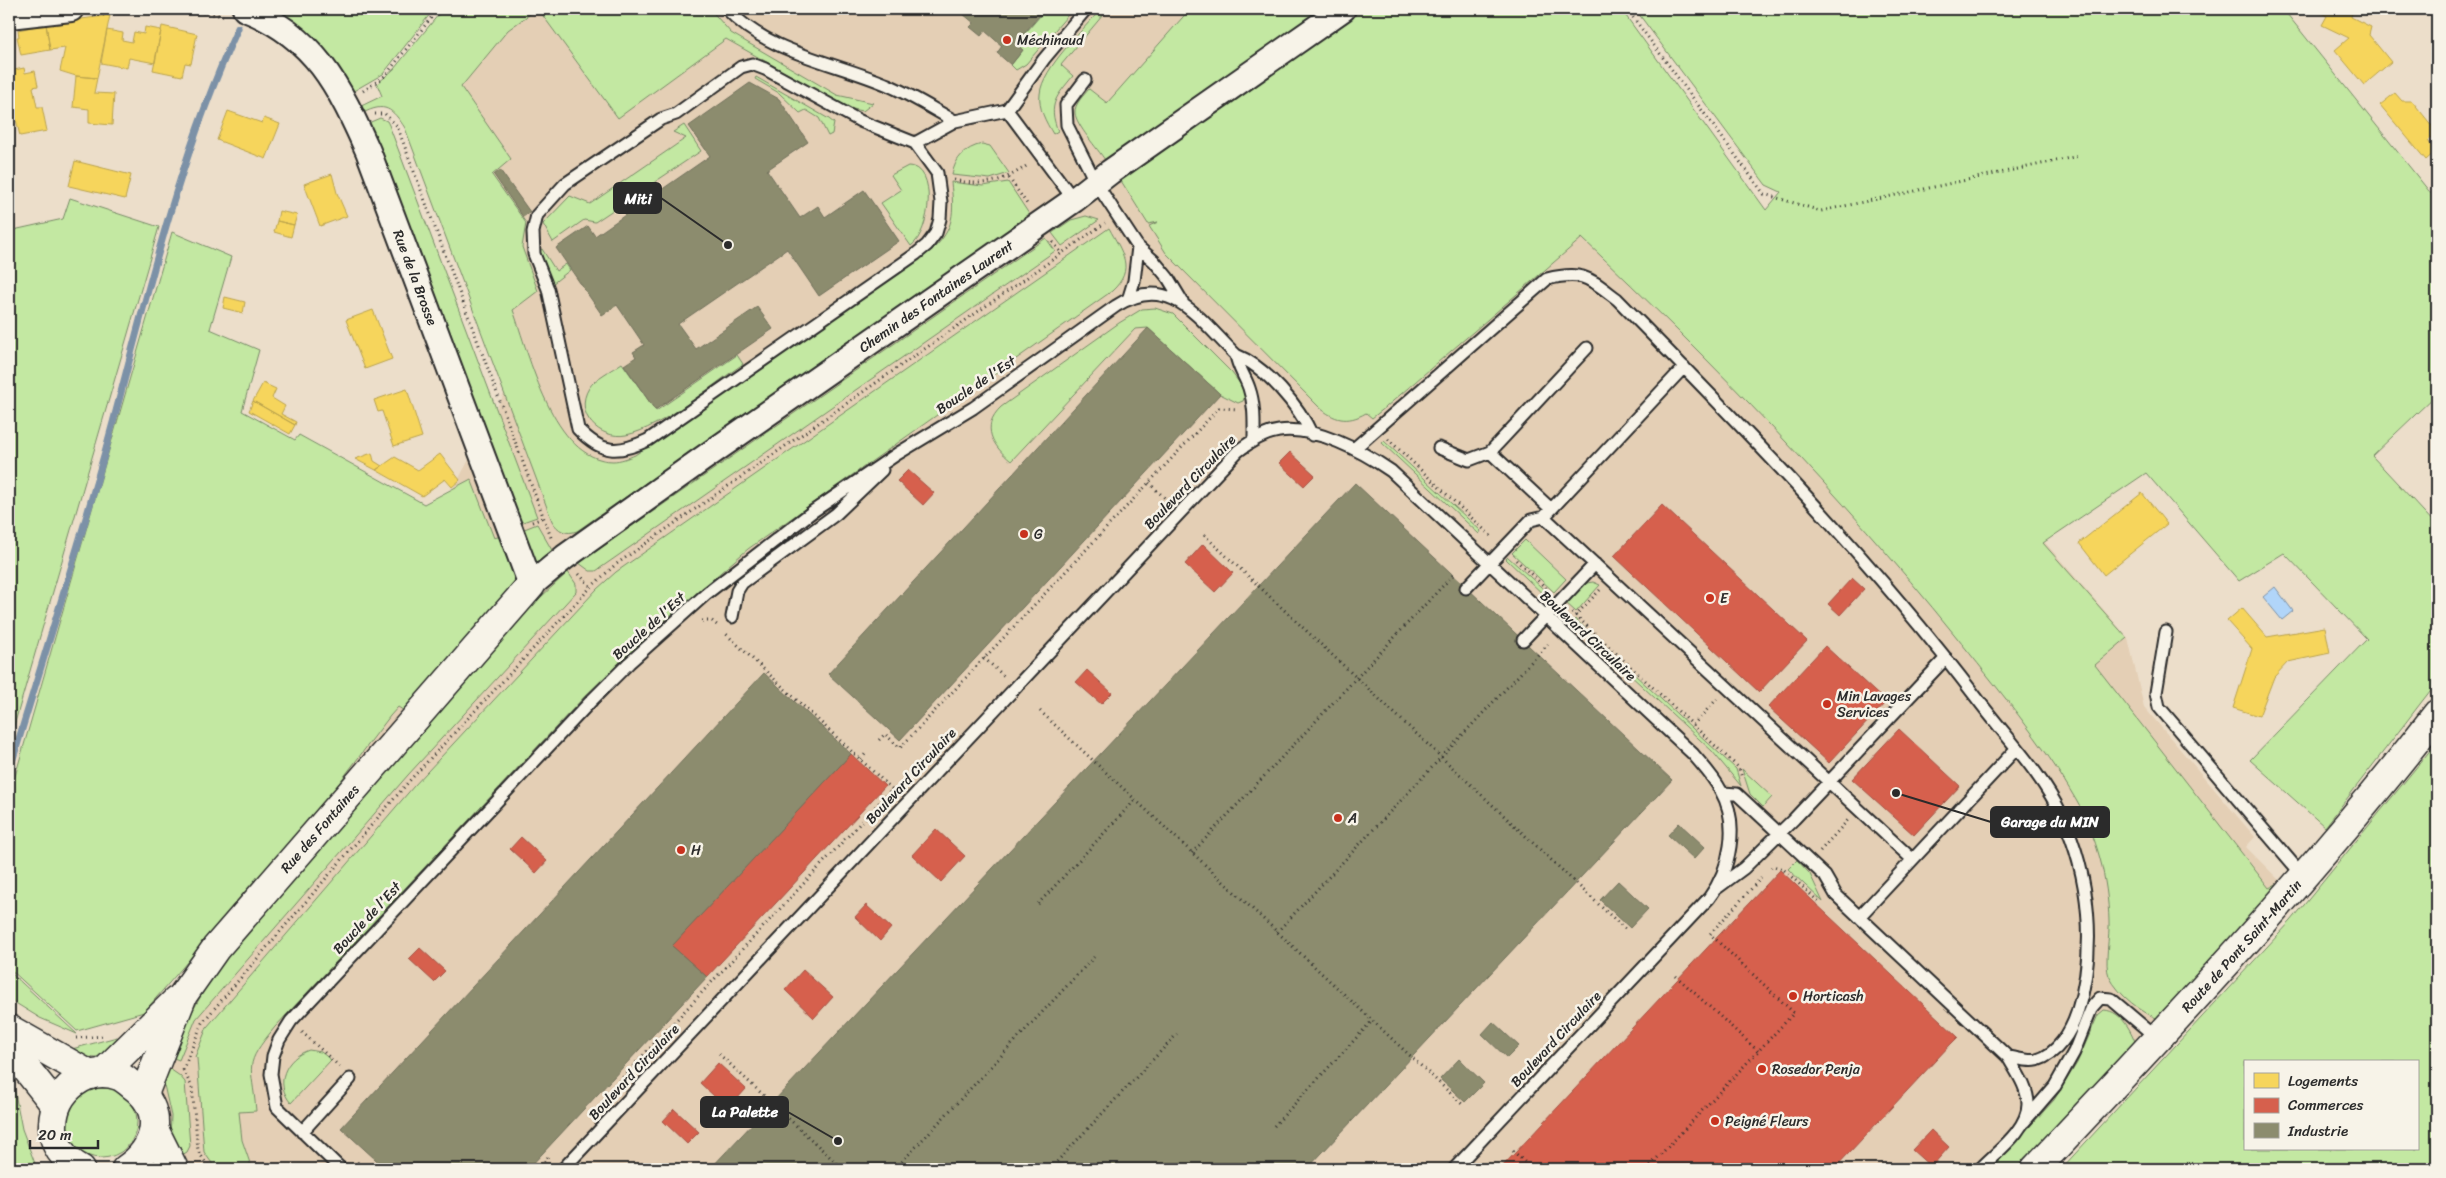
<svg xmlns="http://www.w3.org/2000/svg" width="2446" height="1178" font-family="Sriracha,sans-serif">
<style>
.built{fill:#e4cfb5}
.green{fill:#c3e8a2;stroke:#778a66;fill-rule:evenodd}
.water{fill:#b1d5f9;stroke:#7b91a7}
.homes{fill:#f6d55c;stroke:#b9a24d}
.shops{fill:#d6604d;stroke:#a35043}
.industry{fill:#8c8c6e;stroke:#6f6f5a}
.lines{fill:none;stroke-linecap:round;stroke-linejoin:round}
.stream{stroke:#7b91a7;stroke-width:7}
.lane-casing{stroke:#2b2b2b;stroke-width:15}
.street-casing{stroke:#2b2b2b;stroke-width:28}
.secondary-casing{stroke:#2b2b2b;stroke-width:31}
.path{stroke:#2b2b2b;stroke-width:3;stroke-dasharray:1 4;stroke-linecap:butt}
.lane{stroke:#f7f3e8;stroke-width:11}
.street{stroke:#f7f3e8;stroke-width:24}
.secondary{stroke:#f7f3e8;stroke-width:28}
.poi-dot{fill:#c8321e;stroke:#f7f3e8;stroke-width:2}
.labels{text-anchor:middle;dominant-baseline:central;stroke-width:5;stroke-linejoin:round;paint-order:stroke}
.poi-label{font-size:14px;fill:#2b2b2b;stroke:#f7f3e8;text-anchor:start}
.street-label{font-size:14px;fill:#2b2b2b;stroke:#f7f3e8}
.leader{fill:none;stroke:#2b2b2b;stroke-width:2}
.callout-dot{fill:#2b2b2b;stroke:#f7f3e8;stroke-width:2}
.callout{fill:#2b2b2b;stroke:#2b2b2b;stroke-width:2}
.callout-label{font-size:15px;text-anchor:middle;font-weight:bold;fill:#fff}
</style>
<rect width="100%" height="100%" fill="#ecdeca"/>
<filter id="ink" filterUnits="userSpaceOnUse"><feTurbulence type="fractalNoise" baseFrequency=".02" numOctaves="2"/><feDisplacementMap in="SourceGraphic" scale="10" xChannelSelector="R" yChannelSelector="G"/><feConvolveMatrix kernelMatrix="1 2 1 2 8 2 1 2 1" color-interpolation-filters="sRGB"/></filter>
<g filter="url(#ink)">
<path class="built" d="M511,9h898l353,207 366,422 16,69 111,130 -9,10 45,45 -259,277h-1858l-30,-75 39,-99 336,-629 -92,-257z"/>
<path class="green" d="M269,9h165l-51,65 -33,19z
M443,9h94l-29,21 -47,57 50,72 -19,16 34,48 -4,24 16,44 -25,19c16,44 40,151 100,151 7,0 15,-3 22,-6l297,-205c23,-22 22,-37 19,-68l32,4 25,-4 21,32 -35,28 -147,104 -68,44 -202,141c-11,4 -19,0 -25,-10l-147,-393c-13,-20 -20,-26 -42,-15l-6,-5 25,-12 -5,-12 17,-15z
M538,9h172l21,24 106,62 36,8 -10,8 -15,-3 -122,-69 -108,79z
M1046,9h27l-47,55 -10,6 -5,-5 12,-15 -7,-6z
M1101,9h7l-47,56 12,11c-16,20 -26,28 -15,55l-5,3c-7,-12 -15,-26 -13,-40 2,-26 44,-65 61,-85z
M1190,9h140l-225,151c-7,-11 -29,-35 -30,-47 -1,-9 9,-18 14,-24l18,14z
M1358,9h263l145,201 15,-18 -15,-7 -131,-176h648l154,192v193l-65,62 65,70v156l-112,145 -75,-67 117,-121 -83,-86 -45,28 -93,-108 -103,70 84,95 -32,27 174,223 11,-6 -119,138c-19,-7 -42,-24 -52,-44 -5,-12 1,-41 0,-55 -1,-41 -12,-85 -33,-121 -32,-56 -81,-115 -122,-166 -114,-141 -240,-271 -372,-396l-196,169 -14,11 -6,-5c-19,11 -32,7 -47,-6l-153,-154 -17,-27 9,-4 -10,2 -30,-48z
M756,77l73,42 5,4 -2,11 -4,2 -9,-18 -13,-8 -6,3 -21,-20 -24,-14z
M380,118l7,3 2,4 148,392 -20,7 -151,-400z
M684,125l17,26 -106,71 -11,-2 -31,22 -10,-18 27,-28 20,8 96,-66 -13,-6z
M982,144l8,2 19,27 -19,6 -38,-4c3,-17 13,-27 30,-31z
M908,166c31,-1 22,67 3,80l-30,-43 20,-13 -10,-15z
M70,198l89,29 -150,516v-512l54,-12z
M1086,216l13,4 -37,26 -10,-13 19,-13z
M1109,228c13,24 27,41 3,63l-364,258 -84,72 -78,74 -311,332c-33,40 -23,36 -19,84l-17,1 3,28 10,29h-36l-12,-17 -7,-94 -2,-1 12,-30 207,-241 183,-197 19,-17z
M172,232l59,25 -21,72 49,21 -17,61 53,29 4,-5 125,69 47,-25 23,59 7,-2 12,32 2,11 -2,7 -107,126 -8,-5 -8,9 -69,91 -177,205 -67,19 -68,-63v-171z
M1046,238l9,13 -459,320h-6l-11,-8z
M542,249l14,22 10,-7 4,6 -18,14 -14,-33z
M1155,308l18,6 59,59 12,16 2,4 -3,8 -5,2 -18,-9 -72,-66 -13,1 -124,132c-18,-15 -31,-34 -10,-54l118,-84 23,-14z
M737,355l6,9c-31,21 -81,64 -117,71 -26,5 -53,-21 -37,-47 6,-10 23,-18 33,-25l34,48z
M1384,441l97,90 -2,3 -97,-91z
M537,524l16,28 -18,13 -18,-33z
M1525,540l41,39 -12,13 -42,-39z
M1508,557l43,39 -3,3 -42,-40z
M568,572l8,12v8l-168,183 -212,244 -17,41 -11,-4 47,-86 312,-360z
M1593,582l7,3 -24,27 -10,-9c5,-11 14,-20 27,-21z
M1575,619l161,150 5,17 -29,-35 -139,-129z
M2437,742v427h-376l230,-248zM2245,1062h172v87h-172z
M1742,769l30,28 -9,10 -13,-13z
M1797,860l13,14 13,28 -35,-33z
M9,971l68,63 -37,-16 -31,-19z
M2104,1010c18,1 28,22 33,37l-116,122h-30l63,-69 23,-37 21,-48z
M117,1037l2,1c-4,5 -8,12 -13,15 -12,8 -29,4 -38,-3z
M309,1050l12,2 10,8 -40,43c-17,-19 -6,-45 18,-53z
M164,1065l16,11 5,6 5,64 -3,6 -10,6 -7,-20 1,-22 -7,-31z
M9,1081l5,7 8,41 15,40h-28z
M65 1122a36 36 0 1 1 72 0a36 36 0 1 1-72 0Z"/>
<path class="water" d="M2275,587l18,24 -11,9 -19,-23z"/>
<path class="homes" d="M2321,9h24l7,4 -1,4 20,10 -2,8 22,27 -27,23 -29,-35 14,-12 -27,-13 5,-9 -8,-4z
M110,15l-13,63 -21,-2 -16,-5 5,-23 -15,2 -4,-26z
M46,24l4,26 -29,5 -4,-18h2l-1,-7z
M162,26l35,8 -6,30 -6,-1 -3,13 -29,-6z
M145,27l16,3 -6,33 -26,-5 -2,10 -26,-5 6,-33 16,3 -1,7 10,2 2,-10 10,2z
M24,68l1,5 10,-2 3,15 -5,1 4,20h5l5,24 -27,5 -8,-33 -3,1v-33z
M76,76l21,2 -3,15 20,1 -2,31 -23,-2v-14l-16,-2z
M2395,93l7,8h10l25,31 -9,9 8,10 -10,9 -46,-55z
M228,111l34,12 2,-5 16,6 -14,35 -49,-19z
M75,161l56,14 -6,24 -56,-13z
M332,174l5,19 10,23 -27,10 -16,-42z
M279,211l18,4 -3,10 -17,-4z
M277,221l17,4 -3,12 -17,-5z
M225,297l20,5 -2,11 -20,-5z
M373,310l19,49 -27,10 -19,-49z
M263,383l13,6 -4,9 13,8 -4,8 15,8 -1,3 -42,-24z
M407,389l15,48 -28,9 -12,-35 -4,1 -4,-12z
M253,401l42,24 -5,9 -41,-23z
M372,453l2,8 8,5 -6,4 -21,-11z
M440,454l20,26 -8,7 -7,-8 -23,17 -46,-26 19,-13 23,13z
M2142,493l25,31 -63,51 -25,-32z
M2242,608l25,29 58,-10 5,26 -42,9 -14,15 -15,39 -26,-8 19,-59 -25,-28z"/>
<path class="shops" d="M1290,452l25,23 -11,11 -25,-23z
M908,470l26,23 -11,12 -26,-24z
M1662,505l145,136 -48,51 -145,-136z
M1203,544l30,29 -18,19 -30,-28z
M1852,578l12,11 -24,26 -12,-11z
M1825,646l61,56 -57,61 -61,-56z
M1087,670l25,23 -11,11 -25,-22z
M1899,729l61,57 -46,49 -62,-56z
M851,754l34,32 -178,191 -35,-31z
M936,829l29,27 -24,26 -29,-27z
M521,837l26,24 -11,12 -26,-24z
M1780,870l178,167 -8,8 -116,124h-334z
M866,905l25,23 -11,13 -25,-24z
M420,948l25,23 -11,11 -25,-23z
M803,970l30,27 -19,21 -29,-28z
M718,1063l28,26 -18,20 -28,-26z
M674,1109l25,23 -12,12 -24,-23z
M1931,1130l18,17 -18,20 -19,-17z"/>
<path class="industry" d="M957,9h88l-30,35 8,6 -12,15 -14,-12 5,-7 -17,-15 -4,5 -11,-9 4,-4z
M750,83l29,16 29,43 -41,28 33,48 18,-12 7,11 39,-27 35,51 -80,55 -32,-47 -109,75 18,25 61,-42 16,22 -118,81 -31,-45 12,-8 -3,-5 11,-7 -27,-40 -15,10 -46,-67 32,-22 7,10 115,-80 -21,-30z
M500,170l30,42 -7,5 -29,-42z
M1148,328l72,66 -320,346 -72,-66z
M1355,483l317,297 -365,389h-597z
M764,673l87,81 -179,192 35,31 -179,192h-142l-45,-41z
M1679,823l26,24 -11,12 -26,-24z
M1618,881l30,28 -18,19 -30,-28z
M1493,1022l26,24 -12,12 -25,-24z
M1459,1059l25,24 -19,19 -25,-23z"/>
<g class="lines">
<path class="stream" d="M9,772c34,-114 71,-227 102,-342 36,-135 68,-274 127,-402"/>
<defs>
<path id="lane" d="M727,9c40,44 108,53 161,76 23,10 45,24 67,36l52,-11 37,-51 42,-50
M752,64l13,5 95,52 55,22 22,30 4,29 -1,17 -4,14 -9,12 -11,9 -268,186c-30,14 -46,14 -70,-11l-30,-140 -14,-35 -1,-22 4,-17 28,-31 96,-65 15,-5 65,-47z
M1085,80l-19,25 1,20 29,58 42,64 16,14 14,17 14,23
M1007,110l67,90
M915,143l40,-22
M1129,297l5,-16 4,-34
M1236,355c2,13 9,21 13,33 6,17 5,34 5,51
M1684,367l-140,150 368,342
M1355,448l192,-169c36,-9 42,-1 70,20 127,129 253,258 362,402 28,37 63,73 83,115 28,60 35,134 15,197 -6,18 -19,41 -40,47 -9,2 -20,-2 -29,-3
M1439,448l30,12 21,-8 97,-104
M1490,452l61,57
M1466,588l65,-68 13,-3
M732,617l5,-26 5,-8 94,-69 46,-44
M2166,632l-10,61 3,14 145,170
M1523,640l72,-76
M1723,793l14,1 88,82 11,19 172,162c7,13 20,30 20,47 0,26 -32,48 -48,65
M1717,888l27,-20 50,-49 152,-161
M1859,917l157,-168
M2024,1122l31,-36 19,-34 18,-45 8,-9 11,1 46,39
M302,1132l48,-53
M341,1169l-64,-62 -6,-33 2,-18 6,-16 12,-19 301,-321 37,-37 77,-69 106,-82 85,-58 76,-46 143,-102c54,-35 84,14 120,49 30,12 63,51 76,80
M563,1169l675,-718c12,-9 26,-18 41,-20 37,-5 83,20 112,40l302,283c10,12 21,23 28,37 19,33 9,79 -12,107l-255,271"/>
<g id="street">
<path id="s1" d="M245,9c70,27 94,77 123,142l163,434 34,-28 136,-97 373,-260 36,-28 233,-163"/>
<path d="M9,16l62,-7"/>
</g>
<g id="secondary">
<path d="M9,1029l81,46"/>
<path d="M9,1047l47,59"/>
<path d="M103,1073l73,-72"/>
<path id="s2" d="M144,1094l39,-99 33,-47 315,-363"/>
<path d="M154,1129l20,40"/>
<path d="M81,1169c-17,-9 -29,-25 -28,-45 1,-33 33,-60 66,-48 5,2 9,6 13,9 34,24 26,62 -6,84"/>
<path id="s3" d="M2035,1169c139,-147 278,-295 402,-455"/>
</g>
</defs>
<use href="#lane" class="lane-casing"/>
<use href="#street" class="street-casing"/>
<use href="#secondary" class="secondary-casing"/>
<path class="path" d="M1627,9l137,185 57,17 258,-55
M93,16c42,-5 88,-9 130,0
M363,91l22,-15 53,-67
M375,114h10l12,12 155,414
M1009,178l18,26
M954,180c30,7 49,2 74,-15
M1053,242l9,12
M1388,439l105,99
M1149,483l20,19
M532,522l11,-4
M1204,535l422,395
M1516,560l32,30
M579,574l12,13
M1572,612l167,156 3,10
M1575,616l25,-26
M702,621h10l5,4
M984,658l21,19
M1040,711l423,394
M1693,725l24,-26
M879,740l6,-6 15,14 319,-340 19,1
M861,759l6,-7
M1820,851l28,-31
M1192,853l261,-278
M1771,868l2,-2 10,3 37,34
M1038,904l97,-104
M1277,932l271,-288
M1676,976l82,75
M302,1032l38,35
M76,1038l29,-2
M719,1054l124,115
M183,1070l19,-47 209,-244 180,-192 24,-22 490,-342
M183,1070l9,17 6,64 12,18
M609,1092l283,-303 -167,-156
M1274,1126l98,-105
M1513,1151l19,18
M357,1162l8,7
M537,1169l13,-14
M895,1169l199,-212
M1050,1169l127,-135
M1647,1169l147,-156 -84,-79 51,-56"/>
<use href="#lane" class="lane"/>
<use href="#street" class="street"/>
<use href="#secondary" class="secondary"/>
</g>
</g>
<g class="poi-dot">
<circle cx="1007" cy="40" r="5"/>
<circle cx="1024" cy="534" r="5"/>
<circle cx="1710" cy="598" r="5"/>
<circle cx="1827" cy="704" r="5"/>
<circle cx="1338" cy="818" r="5"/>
<circle cx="681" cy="850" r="5"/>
<circle cx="1793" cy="996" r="5"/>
<circle cx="1762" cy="1069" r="5"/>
<circle cx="1715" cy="1121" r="5"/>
</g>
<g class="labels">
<g class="poi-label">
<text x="1017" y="40">Méchinaud</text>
<text x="1034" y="534">G</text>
<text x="1720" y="598">E</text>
<text x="1837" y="696">Min Lavages<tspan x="1837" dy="16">Services</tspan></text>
<text x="1348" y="818">A</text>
<text x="691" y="850">H</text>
<text x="1803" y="996">Horticash</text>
<text x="1772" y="1069">Rosedor Penja</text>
<text x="1725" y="1121">Peigné Fleurs</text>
</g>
<g class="street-label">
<text stroke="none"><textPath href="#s1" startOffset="329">Rue de la Brosse</textPath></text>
<text stroke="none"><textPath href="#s1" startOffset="1155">Chemin des Fontaines Laurent</textPath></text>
<text transform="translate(976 385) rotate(-34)">Boucle de l'Est</text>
<text transform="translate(1190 482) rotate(-46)">Boulevard Circulaire</text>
<text transform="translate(649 626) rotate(-42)">Boucle de l'Est</text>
<text transform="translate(1588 636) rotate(43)">Boulevard Circulaire</text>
<text transform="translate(911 776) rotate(-47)">Boulevard Circulaire</text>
<text stroke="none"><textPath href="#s2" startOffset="322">Rue des Fontaines</textPath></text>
<text transform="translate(367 918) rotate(-47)">Boucle de l'Est</text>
<text stroke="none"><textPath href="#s3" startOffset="304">Route de Pont Saint-Martin</textPath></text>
<text transform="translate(1556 1039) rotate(-47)">Boulevard Circulaire</text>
<text transform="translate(634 1072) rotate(-47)">Boulevard Circulaire</text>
</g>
</g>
<path class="leader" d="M728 245L661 198M1896 793L1991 822M838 1141L788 1112"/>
<g class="callout-dot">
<circle cx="728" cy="245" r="5"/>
<circle cx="1896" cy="793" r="5"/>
<circle cx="838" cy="1141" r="5"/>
</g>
<g class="callout">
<rect x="614" y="183" width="47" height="30" rx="5"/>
<rect x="1991" y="807" width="118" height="30" rx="5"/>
<rect x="701" y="1097" width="87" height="30" rx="5"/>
</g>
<g class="callout-label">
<text x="638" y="204">Miti</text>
<text x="2050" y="827">Garage du MIN</text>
<text x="745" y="1117">La Palette</text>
</g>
<rect width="2446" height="1178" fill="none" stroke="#f7f3e8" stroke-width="30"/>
<rect x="15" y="15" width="2416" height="1148" fill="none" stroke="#2b2b2b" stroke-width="2" filter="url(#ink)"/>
<rect x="2244" y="1060" width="175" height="90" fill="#f7f3e8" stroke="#a5a39c"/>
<rect x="2254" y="1073" width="25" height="15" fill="#f6d55c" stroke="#a5a39c"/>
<text x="2288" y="1086" font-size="15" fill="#2b2b2b">Logements</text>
<rect x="2254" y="1098" width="25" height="15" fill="#d6604d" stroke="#a5a39c"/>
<text x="2288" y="1110" font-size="15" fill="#2b2b2b">Commerces</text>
<rect x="2254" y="1123" width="25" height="15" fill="#8c8c6e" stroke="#a5a39c"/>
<text x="2288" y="1136" font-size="15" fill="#2b2b2b">Industrie</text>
<path d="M30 1140v8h68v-8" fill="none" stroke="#2b2b2b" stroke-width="2.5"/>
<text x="38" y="1140" font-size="15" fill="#2b2b2b" stroke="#f7f3e8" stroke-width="4" paint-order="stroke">20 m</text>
</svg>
